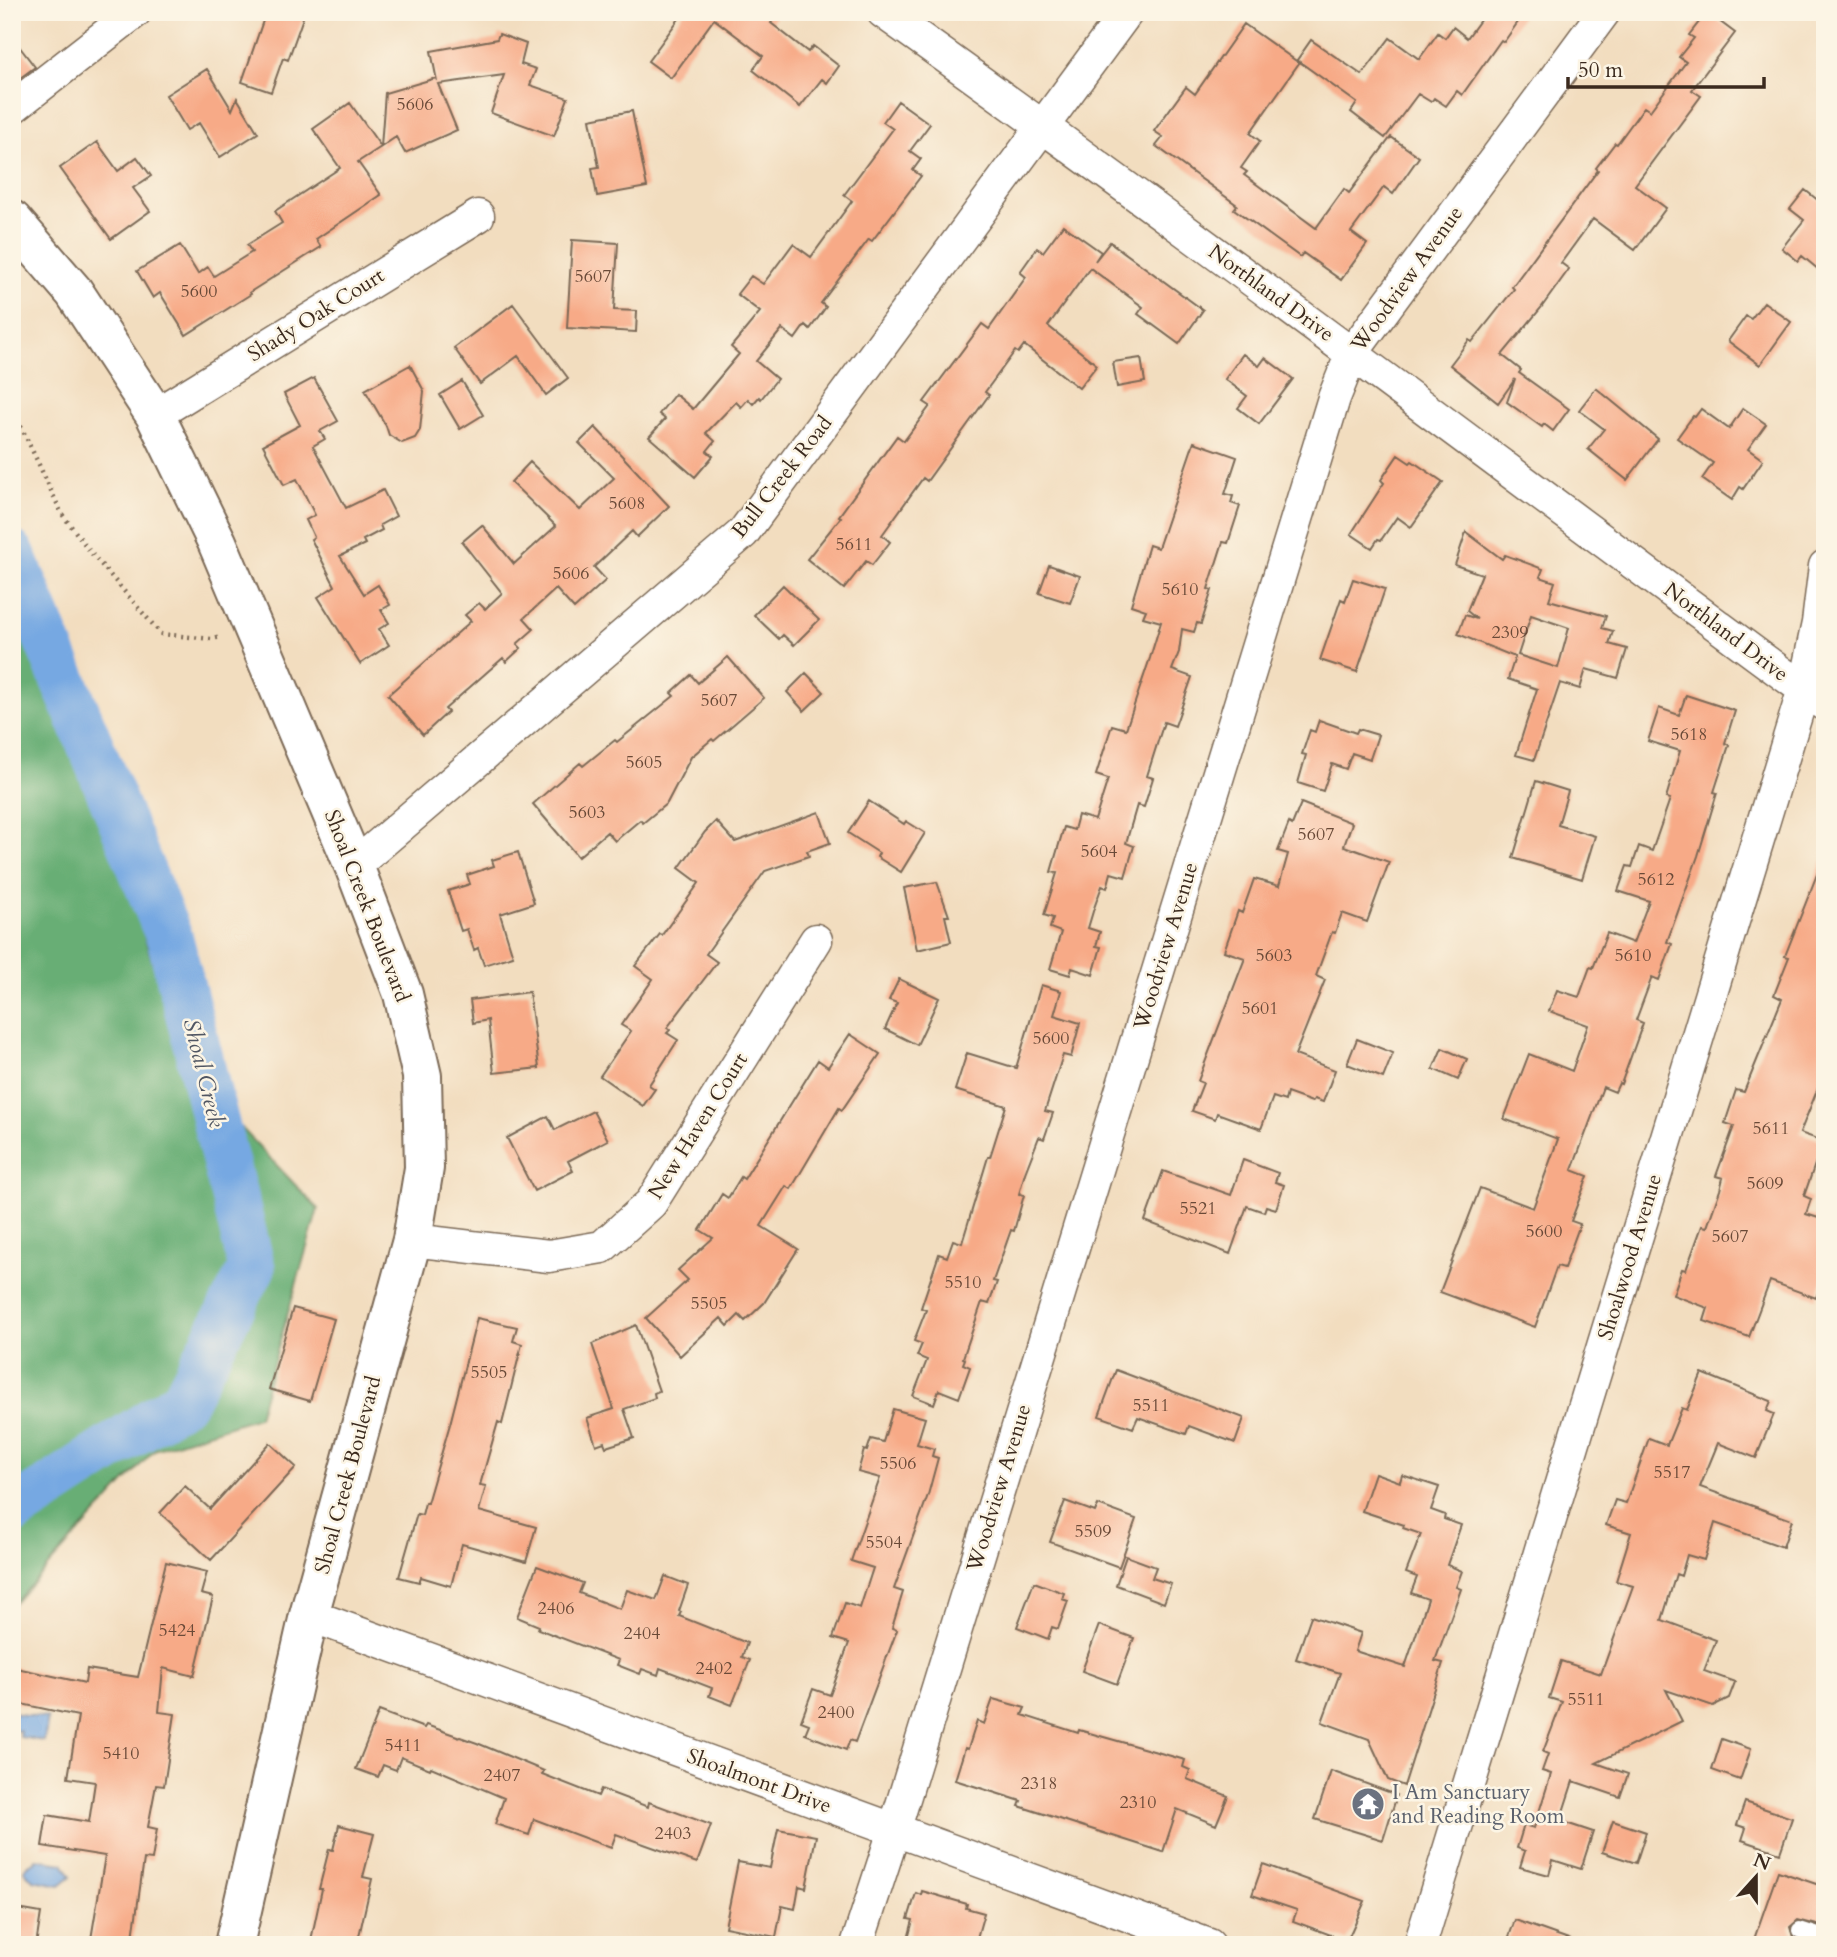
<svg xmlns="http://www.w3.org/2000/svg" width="1837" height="1957" font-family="Cardo,serif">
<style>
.forest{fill:#68ae74;stroke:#526c49;stroke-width:2}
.water{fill:#76a8e2;stroke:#586980;stroke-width:2}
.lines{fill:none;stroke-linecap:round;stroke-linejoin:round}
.river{stroke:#76a8e2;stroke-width:47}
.building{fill:#f7aa87;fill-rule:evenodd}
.lane-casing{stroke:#7b6956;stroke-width:19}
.street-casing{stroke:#7b6956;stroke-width:35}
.secondary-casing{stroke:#7b6956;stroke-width:42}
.path{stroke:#7b6956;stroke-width:4.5;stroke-dasharray:2 5;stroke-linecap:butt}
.lane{stroke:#fff;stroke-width:16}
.street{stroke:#fff;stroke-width:32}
.secondary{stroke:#fff;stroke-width:38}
.labels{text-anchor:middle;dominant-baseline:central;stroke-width:5;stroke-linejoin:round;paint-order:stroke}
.number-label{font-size:18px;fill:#6a4a38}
.street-label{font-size:21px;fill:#3b2a1e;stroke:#fcf5e5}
.worship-label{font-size:21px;fill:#5b616d;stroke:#fcf5e5;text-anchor:start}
.water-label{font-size:23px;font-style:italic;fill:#505663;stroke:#fcf5e5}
</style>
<rect width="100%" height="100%" fill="#fcf5e5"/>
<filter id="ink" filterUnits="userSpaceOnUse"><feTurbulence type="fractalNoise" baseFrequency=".0143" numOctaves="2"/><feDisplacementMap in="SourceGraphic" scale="14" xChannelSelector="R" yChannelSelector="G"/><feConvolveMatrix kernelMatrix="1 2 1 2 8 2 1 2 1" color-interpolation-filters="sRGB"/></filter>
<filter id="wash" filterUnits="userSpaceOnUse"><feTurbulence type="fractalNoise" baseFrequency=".00686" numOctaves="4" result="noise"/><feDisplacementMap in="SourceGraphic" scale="28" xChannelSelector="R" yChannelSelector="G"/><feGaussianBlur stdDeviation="1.57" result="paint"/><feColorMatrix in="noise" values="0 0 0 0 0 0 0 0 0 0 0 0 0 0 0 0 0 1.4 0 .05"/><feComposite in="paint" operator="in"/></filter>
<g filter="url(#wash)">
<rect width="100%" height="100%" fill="#f2ddbf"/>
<path class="forest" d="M12,568l39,70 135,431 132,140 -60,208 -104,33 -142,156z"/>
<path class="water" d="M12,1713l36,5 -4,23 -24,-4v-6l-8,-1z
M36,1859l27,4 8,13 -11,9 -27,-5 -9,-10 2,-4 9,-4z"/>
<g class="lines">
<path class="river" d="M12,554l158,385 82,329 -68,132 -172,112"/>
</g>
<g id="blocks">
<path class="building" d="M266,12h39l-17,48 -5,-2 -12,34 -29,-10z
M684,12h95l-8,11 37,29 5,-6 26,20 -12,17 -5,-4 -22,28 -47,-37 10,-14 -49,-37 -43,59 -23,-17z
M1486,12h39l-21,30 -3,-2 -39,55 -5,-4 -11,15 -12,-8 -3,4 -13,-8 -33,44 -34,-26 6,-9 -60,-43 14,-20 51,35 28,-37 29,21 19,-26 7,5 8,-11 14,11z
M1707,12l28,21 -43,57 9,6 -66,89 31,23 -31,42 -42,-31 -32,44 8,6 -28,39 -39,47 19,15 -2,3 50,36 -16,22 -9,-7 -2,3 -35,-25 8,-23 -17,24 -48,-38 19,-25 3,2 42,-53 -2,-2 86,-117 -2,-2 19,-25 2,1 27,-37 6,4 36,-49 -7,-5 15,-19 -5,-3z
M1244,24l55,39 -49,70 10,8 -19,27 6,4 -3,3 72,53 28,-39 5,4 42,-56 28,20 -26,37 -9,-7 -33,45 16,12 -26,36 -38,-27 -3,4 -66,-48 3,-4 -81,-59 7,-9 -9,-6 32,-44 9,7z
M499,34l27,10 -5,20 15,5 -6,16 38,13 -14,38 -63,-23 13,-38 -66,9 19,46 -52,23 -9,-16 -15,10 4,-54 51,-15 1,3 -6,-30 66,-12z
M12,37l23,30 -19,14 -4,-5z
M207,69l25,41 5,-12 21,35 -38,24 -21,-34 -12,7 -21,-35z
M898,101l32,23 -20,27 11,8 -8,11 8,6 -49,65 -3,-2 -48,64 5,4 -16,22 -5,-4 -10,14 -13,-10 -26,32 21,18 -16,20 -2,-2 -6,7 -5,-5 -7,8 -5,-5 -30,31 9,8 -8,10 6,5 -18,21 -46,-40 16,-18 -6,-5 16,-20 18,15 46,-55 -8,-7 29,-35 -23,-18 14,-18 12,8 30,-40 18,13 41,-56 -8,-6 49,-66 -10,-7z
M350,103l31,44 -23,15 23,33 -65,44 5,8 -71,45 1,2 -65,41 -26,-42 -7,5 -16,-27 43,-26 18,29 10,-7 6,9 38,-24 -5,-7 35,-22 -7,-12 65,-43 -27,-39z
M632,111l15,76 -50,9 -5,-28 7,-1 -9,-48z
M97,142l21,29 19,-14 14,19 -18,12 17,23 -39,28 -51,-71z
M1805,190l14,11 6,-6v80l-23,-19 -4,5 -16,-13 22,-28 -14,-11z
M1063,225l38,27 -6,9 15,-19 93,68 -24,34 -41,-30 5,-7 -53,-39 -42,58 49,39 -18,23 -55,-43 -6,8 -3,-2 -30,41 4,3 -62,86 -4,-3 -41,57 8,7 -18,23 -6,-4 -22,28 -37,-30 34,-42 -2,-1 58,-80 7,5 26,-35 -6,-4 58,-78 7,5 37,-52 -6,-5 17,-24 6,4z
M572,240l46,3 -4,67 23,1 -1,21 -69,-4z
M1764,302l27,20 -31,43 -32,-24 18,-25 5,3z
M513,304l55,74 -22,17 -28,-39 -38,28 -26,-36z
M1243,354l16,12 6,-8 28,21 -34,45 -21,-16 9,-12 -22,-17z
M1141,358l4,24 -28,5 -4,-25z
M410,365l14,26 -4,39 -5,8 -13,5 -13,-8 -3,-9 -21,-36z
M314,378l24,43 -18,10 5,8 -12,7 33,62 37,-18 13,26 -16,9 2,5 -19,10 2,4 -25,12 24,38 14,-9 12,20 -9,5 8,13 -10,6 10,16 -29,19 -42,-67 17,-11 -24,-47 3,-2 -8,-17 9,-5 -18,-36 -13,6 -21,-40 37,-20 -16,-31z
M462,381l21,34 -23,14 -20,-34z
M1596,388l62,51 -31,41 -39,-31 16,-20 -25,-19z
M1743,408l23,16 -18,25 15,11 -20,29 -3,-2 -8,13 -30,-21 11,-16 -36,-25 16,-22 2,1 6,-8 28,20z
M595,427l74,79 -32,31 -5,-6 -38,36 12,13 -32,29 -18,-20 -32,29 10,11 -17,15 4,4 -15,14 -3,-4 -58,51 3,3 -25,23 -35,-40 83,-74 -6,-6 14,-12 6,6 17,-16 -40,-51 20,-17 32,39 42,-38 -45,-44 19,-20 50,48 34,-32 -35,-35z
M1194,442l43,15 -12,37 8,2 -2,7 9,3 -12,37 -5,-1 -15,47 4,1 -11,34 -4,-1 -3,9 -12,-3 -3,23 -7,18 20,7 -17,49 -11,-4 -17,54 6,2 -9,29 -7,-2 -11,38 8,3 -9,31 -14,-4 -4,15 -5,-2 -8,22 -6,20 12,4 -4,14 5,1 -8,28 -21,-7 -2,7 -20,-6 11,-37 -11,-4 3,-10 -9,-3 13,-42 -6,-1 13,-45 10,3 4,-15 17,5 13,-41 -12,-4 16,-50 14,4 24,-71 11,-36 -18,-5 3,-7 -15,-5 18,-60 9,3z
M1398,455l12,8 2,-2 31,21 -32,45 -14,-10 -16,23 -3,-1 -6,9 -21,-14 33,-51 -3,-3z
M1466,532l36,27 3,-4 38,14 -3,8 15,5 -6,18 57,16 -4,12 11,3 -4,13 18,5 -9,29 -32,-9 -6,20 -20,-6 -26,77 -18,-5 21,-66 -29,-10 7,-22 -57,-23 7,-19 12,4 -10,-8 15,-37 -27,-9zM1531,615l38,13 -11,40 -40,-13z
M1049,565l31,11 -10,27 -31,-10z
M1353,579l32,10 -28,83 -37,-12 21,-61 4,2z
M783,585l36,35 -25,25 -11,-10 -4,4 -25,-24z
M728,657l36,41 -50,43 -2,-2 -21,18 -24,46 -24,20 -3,-3 -25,21 -8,-9 -29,25 -45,-53 47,-41 3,3 32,-26 2,2 57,-46 -3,-3 20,-18 7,8z
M806,673l18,19 -20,19 -17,-19z
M1686,695l49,16 -10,32 4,2 -15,47 3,1 -19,63 -31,86 5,2 -13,36 -7,-3 -16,43 7,3 -22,61 -2,-1 -4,9 -12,-5 -31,83 16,6 -17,45 9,3 -16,44 -7,-2 -22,61 -95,-35 40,-104 53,20 25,-69 -54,-20 25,-65 43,17 16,-46 -39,-14 8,-21 22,7 11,-30 3,1 14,-35 26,10 16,-42 -31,-10 9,-25 5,1 7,-21 13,5 18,-52 -4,-1 14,-47 -32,-10 11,-33 20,7z
M1319,720l37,13 2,-4 20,6 -8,24 -18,-6 -6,16 -14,-5 -9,27 -25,-8 8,-28 -4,-1 8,-24 5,2z
M1536,781l32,10 -10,34 37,11 -13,43 -69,-21z
M869,801l35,23 2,-3 19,12 -24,39 -24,-15 2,-4 -31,-20z
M1301,803l51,20 -8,23 45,16 -22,60 -25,-9 -7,20 -3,-1 -16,44 9,4 -30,75 40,15 -12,32 -9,-3 -2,3 -25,-9 -2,8 -12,-4 -12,32 -44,-16 -2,6 -23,-8 11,-28 -5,-2 47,-123 -21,-7 14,-40 4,2 12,-34 25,7 9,-32 -10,-3 11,-28 3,2z
M819,812l11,31 -23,8 2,5 -44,15 -59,83 11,8 -50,66 3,2 -3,3 11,7 -29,45 6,4 -12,17 -43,-30 31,-45 -10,-6 32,-46 -18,-13 25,-32 2,1 37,-52 -20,-15 26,-36 11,-11 19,21z
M518,852l16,51 -34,11 13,42 -29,9 -6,-17 -4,2 -7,-21 -6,2 -13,-40 22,-7 -3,-9 27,-9 -2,-6z
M1823,859l2,226 -5,-2 -20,50 23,8 -19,55 7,3 -5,15 19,6v53l-9,25 -46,-17 -21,56 -45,-16 4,-13 -35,-13 9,-26 4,1 16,-44 5,1 13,-37 3,-12 -7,-2 18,-50 -9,-3 11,-33 8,2 38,-93 -8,-4 15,-38 -4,-1z
M937,882l12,34h-4l6,26 -34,8 -13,-62z
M899,979l40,19 -22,47 -32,-16 12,-26 -8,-3z
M1041,985l20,6 -7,24 26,8 -9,34 -8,-2 -18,56 8,2 -9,26 -5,-2 -14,36 -6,21 5,1 -10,36 -3,-1 -18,51 4,1 -8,22 -7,-2 -19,56 2,1 -2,5 7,3 -11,31 -20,-8 -5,14 -21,-8 14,-36 -10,-4 5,-12 -8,-3 12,-31 -5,-2 18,-54 8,3 6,-17 9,3 26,-86h2l16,-51 -51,-16 12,-37 49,15z
M529,992l10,76 -45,5 -6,-53 -15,3 -3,-23z
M850,1034l30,20 -38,56 -3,-2 -48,81 -5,-3 -25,40 37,23 -34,54 -19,18 -6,-6 -11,11 -7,-8 -41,38 -34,-38 42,-38 -10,-10 35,-32 -13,-8 22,-36 6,4 13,-21 3,2 74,-119 10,7z
M1357,1039l36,14 -10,25 -36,-14z
M1442,1048l25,11 -9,21 -25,-11z
M593,1111l15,29 -40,21 5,10 -39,20 -27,-53 41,-22 7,14z
M1243,1160l35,13 -3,9 9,3 -8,24 -10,-3 -2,6 -17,-6 -17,48 -85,-33 18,-50 68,24z
M293,1308l41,11 -24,82 -41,-12z
M477,1318l40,9 -4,14 9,3 -20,80 -4,-2 -18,63 6,1 -7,25 57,16 -10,35 -64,-18 -11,42 -30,-9 -2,5 -20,-5 18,-63 5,1 3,-12h2l23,-79z
M636,1325l23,66 -5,2 1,5 -31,11 10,29 -28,9 -2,-5 -8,3 -9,-27 27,-9 -22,-65z
M1116,1370l128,48 -9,25 -46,-17 -3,8 -48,-17 -5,11 -34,-12z
M1702,1373l69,28 -4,10 7,3 -18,44 -38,-15 -18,44 92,33 -9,27 -68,-24 -11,37 -17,-5 -6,21 -5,-2 -14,46 54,20 -12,31 31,11 -6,16 -16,8 -47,-16 16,31 -86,42 32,11 -8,23 -47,-16 -13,40 33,11 -12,37 -28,-9 -4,15 -29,-8 5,-16 -8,-3 7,-23 10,3 17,-54 -9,-3 6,-17 -5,-2 19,-50 -13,-4 12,-37 40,13 32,-88 -17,-5 15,-48 -25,-8 9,-25 11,3 23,-65 18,7 15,-37 5,2z
M893,1409l32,9 -8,26 17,5 -2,7 6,2 -10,37 -34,94 9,3 -11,36 5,2 -42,112 -5,-2 -4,10 -41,-16 4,-10 -8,-3 12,-32 17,6 19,-52 -16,-5 12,-35 15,5 13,-40 -22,-7 29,-83 -22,-6 6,-22 3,1 4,-12 12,3z
M270,1443l26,24 -85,93 -51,-47 25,-27 25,23z
M1375,1473l25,9 2,-7 37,12 -8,23 14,5 -1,4 17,6 -14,40 15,6 -6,16 5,2 -26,72 8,2 -39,123 -16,-6 -19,-41 -47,-17 18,-49 -44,-14 15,-43 50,17 -6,18 50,16 23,-68 -17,-6 6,-16 -11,-4 15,-39 -18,-6 1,-3 -42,-14z
M1065,1501l30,11 3,-7 38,14 -17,48 -69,-25z
M1126,1556l30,11 -4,11 19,6 -7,19 -48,-18z
M166,1562l41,10 -6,22 12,3 -19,79 -31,-8 -4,44 16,2 -11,72 -8,-1 -8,42 9,2 -5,31 -8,-1 -12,86h-42l15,-89 -63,-10 5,-31 42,7 6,-40 -27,-4 10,-62 -66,-14v-35l73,16 2,-14 51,8z
M537,1566l46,17 -4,10 41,16 7,-19 29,10 9,-24 23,9 -9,26 2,1 -2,4 68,27 -5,14 8,3 -18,45 -23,-9 3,-8 -52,-20 -2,7 -16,-6 -2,5 -23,-9 2,-5 -81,-31 1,-3 -22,-9z
M1034,1582l30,11 -2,6 6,2 -10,28 -6,-2 -4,12 -31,-12z
M1099,1625l35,13 -17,46 -35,-13z
M993,1699l32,9 -3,7 56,18 1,-3 106,30 -2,7 7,3 -3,9 41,17 -12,29 -39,-16 -14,43 -144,-46 2,-5 -66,-21 10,-32 3,1 9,-28 7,3z
M379,1711l45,17 2,-3 51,18 67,28 -2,3 56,22 3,-7 47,18 1,-5 62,23 -14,38 -81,-29 -5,14 -77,-29 -5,16 -34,-11 9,-26 -73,-31 -1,2 -29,-12 -5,13 -13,-5 -5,12 -22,-8z
M1722,1739l29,10 -11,31 -28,-10z
M1331,1771l66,24 -14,45 -68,-21z
M1745,1802l47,16 -12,35 -38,-13 4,-12 -9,-3z
M1613,1821l33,11 -10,31 -34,-11z
M339,1825l35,9 -11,43 9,2 -15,66h-47l12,-56h-3l10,-40 4,1z
M778,1829l38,7 -10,52 -7,-2 -4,23 -13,-3 -6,31 -51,-10 13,-65 32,6z
M1263,1864l102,37 -18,40 -54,-20 4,-11 -45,-15z
M1778,1871l47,16v40l-27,-7 -8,7 3,10 19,8h-60z
M922,1891l45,13 -1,4 18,5 -9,32h-49l-18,-6 5,-19 -5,-1 8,-26 5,2z
M12,1908l29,5 -5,32h-24z
M1515,1920l62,22v3h-71z"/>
</g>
</g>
<g filter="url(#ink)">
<use href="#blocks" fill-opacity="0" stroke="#7b6956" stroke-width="2"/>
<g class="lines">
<defs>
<path id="lane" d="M1800,1930l25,8"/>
<path id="street" d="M883,12c318,226 628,462 942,693
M12,108l123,-96
M155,415l323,-199
M354,866l389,-333 384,-521
M412,1240l137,16 53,-9 49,-44 165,-263
M309,1615l900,330
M857,1945l37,-114 440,-1433 18,-45 252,-341
M1420,1945l384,-1256 14,-66 7,-57"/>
<path id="secondary" d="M12,220l62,72 81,123 62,127 137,324 49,128 19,82 2,92 -12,72 -103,375 -75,330"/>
</defs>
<use href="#lane" class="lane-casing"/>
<use href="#street" class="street-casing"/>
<use href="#secondary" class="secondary-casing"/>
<path class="path" d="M12,407l50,107 30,40 69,80 50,5 11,-2"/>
<use href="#lane" class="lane"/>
<use href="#street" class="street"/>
<use href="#secondary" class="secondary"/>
</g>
</g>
<defs>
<symbol id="temple-disc" viewBox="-11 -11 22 22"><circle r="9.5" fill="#6b7280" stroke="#fcf5e5"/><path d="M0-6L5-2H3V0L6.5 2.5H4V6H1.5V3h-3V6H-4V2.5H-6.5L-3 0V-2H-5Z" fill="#fff"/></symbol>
</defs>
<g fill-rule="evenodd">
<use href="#temple-disc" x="1349" y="1785" width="38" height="38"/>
</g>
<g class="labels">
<g class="number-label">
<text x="415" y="104">5606</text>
<text x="593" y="276">5607</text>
<text x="199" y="291">5600</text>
<text x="627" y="503">5608</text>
<text x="854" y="544">5611</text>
<text x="571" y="573">5606</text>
<text x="1180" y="589">5610</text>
<text x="1510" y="632">2309</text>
<text x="719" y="700">5607</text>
<text x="1689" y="734">5618</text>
<text x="644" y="762">5605</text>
<text x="587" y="812">5603</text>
<text x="1316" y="834">5607</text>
<text x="1099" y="851">5604</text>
<text x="1656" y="879">5612</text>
<text x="1274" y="955">5603</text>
<text x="1633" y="955">5610</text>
<text x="1260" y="1008">5601</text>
<text x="1051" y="1038">5600</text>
<text x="1771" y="1128">5611</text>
<text x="1765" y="1183">5609</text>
<text x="1198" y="1208">5521</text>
<text x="1544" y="1231">5600</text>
<text x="1730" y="1236">5607</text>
<text x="963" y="1282">5510</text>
<text x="709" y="1303">5505</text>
<text x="489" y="1372">5505</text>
<text x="1151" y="1405">5511</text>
<text x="898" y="1463">5506</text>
<text x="1672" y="1472">5517</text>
<text x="1093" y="1531">5509</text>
<text x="884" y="1542">5504</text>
<text x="556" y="1608">2406</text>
<text x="177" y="1630">5424</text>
<text x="642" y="1633">2404</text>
<text x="714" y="1668">2402</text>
<text x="1586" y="1699">5511</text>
<text x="836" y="1712">2400</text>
<text x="403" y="1745">5411</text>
<text x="121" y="1753">5410</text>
<text x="502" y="1775">2407</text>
<text x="1039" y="1783">2318</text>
<text x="1138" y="1802">2310</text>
<text x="673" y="1833">2403</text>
</g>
<g class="street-label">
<text transform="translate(1407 279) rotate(-54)">Woodview Avenue</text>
<text transform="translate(1271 293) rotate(36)">Northland Drive</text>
<text transform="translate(316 315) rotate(-32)">Shady Oak Court</text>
<text transform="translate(782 477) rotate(-52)">Bull Creek Road</text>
<text transform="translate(1726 632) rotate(37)">Northland Drive</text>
<text transform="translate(367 906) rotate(69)">Shoal Creek Boulevard</text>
<text transform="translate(1166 946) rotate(-73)">Woodview Avenue</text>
<text transform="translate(698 1126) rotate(-58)">New Haven Court</text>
<text transform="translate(1630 1257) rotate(-73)">Shoalwood Avenue</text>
<text transform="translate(348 1475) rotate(-75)">Shoal Creek Boulevard</text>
<text transform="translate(999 1488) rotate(-73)">Woodview Avenue</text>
<text transform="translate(759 1781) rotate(20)">Shoalmont Drive</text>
</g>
<g class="worship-label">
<text x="1392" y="1792">I Am Sanctuary<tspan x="1392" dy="24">and Reading Room</tspan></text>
</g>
<g class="water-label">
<text transform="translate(204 1073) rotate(76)">Shoal Creek</text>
</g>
</g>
<rect width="1837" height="1957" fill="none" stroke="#fcf5e5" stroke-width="42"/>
<g transform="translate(1756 1877) rotate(21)" stroke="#fcf5e5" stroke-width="5" paint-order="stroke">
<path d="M0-5L12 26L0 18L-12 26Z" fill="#3b2a1e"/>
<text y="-10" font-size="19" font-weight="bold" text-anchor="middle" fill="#3b2a1e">N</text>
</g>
<path d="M1568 77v10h196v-10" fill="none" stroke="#3b2a1e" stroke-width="3.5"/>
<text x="1578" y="77" font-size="21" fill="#3b2a1e" stroke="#fcf5e5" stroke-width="5" paint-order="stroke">50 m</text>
</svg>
